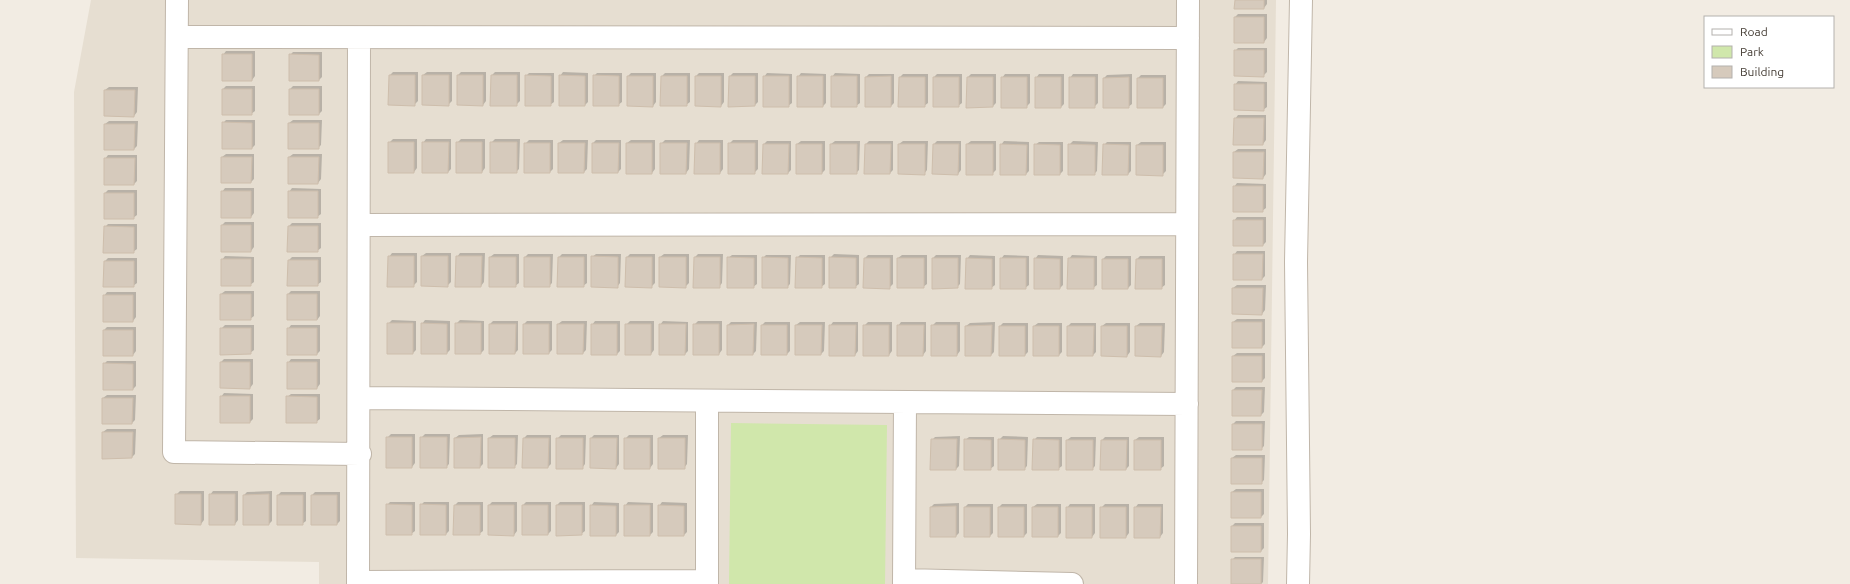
<svg xmlns="http://www.w3.org/2000/svg" width="1850" height="584" font-family="Ubuntu,sans-serif">
<style>
.residential{fill:#e6ded1}
.green{fill:#d0e7ab}
.shadow{fill:#0003}
.building{fill:#d6cabc;stroke:#cebeac}
.lines{fill:none;stroke-linecap:round;stroke-linejoin:round}
.minor-casing{stroke:#c0b6a9;stroke-width:24}
.minor{stroke:#fff;stroke-width:22}
</style>
<rect width="100%" height="100%" fill="#f2ece3"/>
<path class="residential" d="M91,0h1185l-8,584h-949v-22l-243,-4 -2,-466z"/>
<path class="green" d="M731,423l156,2 -2,159h-156z"/>
<path class="shadow" d="M1236,0h31v4l-3,4z
M1238,14h29v24l-3,4h-29v-25z
M1238,48h29v24l-4,4 -28,-25z
M226,51h29v25l-3,4 -29,-25z
M293,52h29v25l-3,3 -29,-25z
M393,72h25v29l-4,4 -24,-30z
M427,72h25v29l-4,4 -25,-30z
M461,72h25v29l-3,4 -25,-30z
M495,72h25v29l-4,4 -24,-30z
M563,72l25,1v29l-3,3 -25,-29z
M529,73h25v29l-4,3 -24,-29z
M597,73h25v29l-4,3 -24,-29z
M631,73h25v29l-3,4 -25,-30z
M665,73h25v29l-4,3 -24,-29z
M699,73h25v29l-3,4 -25,-30z
M733,73h25v29l-3,3 -25,-29z
M767,73l25,1v29l-4,3 -24,-29z
M801,73l25,1v29l-3,3 -25,-29z
M835,73l25,1v29l-4,3 -24,-29z
M869,74h25v29l-3,3 -25,-29z
M903,74h25v29l-4,3 -24,-29z
M937,74h25v29l-4,3 -24,-29z
M971,74h25v29l-3,3 -25,-29z
M1005,74h25v29l-4,4 -24,-29z
M1039,74h25v30l-3,3 -25,-29z
M1073,74h25v29l-4,4 -24,-29z
M1132,74v30l-4,3 -24,-29 3,-3z
M1141,75h25v29l-3,3 -25,-29z
M1238,81l29,1v25l-4,3 -28,-25z
M226,86h29v25l-4,3h-28v-25z
M293,86h29v25l-3,3 -29,-25z
M109,87h29l-1,25 -3,4 -29,-26z
M1238,115h28v25l-3,4 -28,-25z
M226,120h29v25l-3,3 -29,-25z
M293,120h29l-1,25 -3,3 -29,-25z
M109,121h29l-1,25 -3,3 -29,-25z
M393,139h24v29l-3,4 -25,-29z
M426,139h25v30l-3,3 -25,-29z
M461,139h24v29l-3,4 -25,-29z
M495,139h25l-1,30 -3,3 -25,-29z
M529,140h24v29l-3,3 -24,-29z
M563,140h25l-1,29 -3,3 -25,-29z
M596,140h25v29l-3,3h-25v-29z
M631,140h24v29l-3,4 -25,-30z
M665,140h25l-1,29 -3,4h-25v-29z
M699,140h24v29l-3,4 -24,-29z
M733,140h25v29l-4,4 -25,-29z
M767,141h24v29l-3,3 -24,-29z
M801,141h24v29l-3,3h-25v-29z
M835,141h25l-1,29 -3,3h-25v-29z
M869,141h24v29l-3,3h-25l1,-29z
M903,141h25l-1,29 -3,4 -25,-30z
M937,141h24v29l-3,4 -24,-30z
M971,141h25v29l-4,4 -25,-30z
M1004,141l25,1v29l-3,3 -25,-29z
M1073,141l25,1 -1,29 -3,3 -25,-29z
M1039,142h24v29l-3,3 -25,-29z
M1107,142h24v29l-3,3 -24,-29z
M1141,142h25v29l-4,4 -25,-30z
M1238,149h28v25l-3,4 -29,-26z
M226,154h28v25l-3,3 -29,-25z
M293,154h29l-1,25 -3,4 -29,-26z
M108,155h29v26l-3,3 -29,-25z
M1237,183l29,1v24l-4,3 -28,-24z
M225,188h29v25l-3,4 -29,-25z
M292,188l29,1v25l-4,3 -28,-25z
M108,190h29v25l-4,3h-28v-25z
M1237,217h29v25l-3,3 -29,-24z
M225,222h29v25l-3,4 -29,-26z
M292,223h29v25l-4,3 -28,-25z
M108,224h29v25l-4,3 -28,-25z
M1237,251h28v25l-3,3h-28v-24z
M392,253h25v29l-4,4 -24,-29z
M426,253h25v29l-4,4 -25,-30z
M460,253h25l-1,29 -3,4 -24,-29z
M494,254h25v29l-4,3h-25v-29z
M528,254h25l-1,29 -3,3 -24,-29z
M562,254h25v29l-4,3h-25l1,-29z
M596,254h25l-1,29 -3,4 -25,-30z
M630,254h25v29l-4,4 -24,-30z
M664,254h25v29l-4,4 -25,-30z
M698,254h25l-1,29 -3,4 -24,-30z
M834,254l25,1v29l-4,3 -25,-29z
M732,255h25v29l-4,3 -25,-29z
M766,255h25l-1,29 -3,3 -24,-29z
M800,255h25v29l-4,3 -24,-29z
M868,255h25v29l-4,4 -24,-30z
M902,255h25v29l-4,3 -25,-29z
M936,255h25l-1,29 -3,3 -24,-29z
M970,255l25,1v29l-4,3 -24,-29z
M1004,255l25,1v29l-4,3 -24,-29z
M1038,255l25,1v29l-3,3 -25,-29z
M1072,255l25,1v29l-4,3 -24,-29z
M225,256l29,1v25l-4,3 -28,-25z
M1106,256h25v29l-3,3 -25,-29z
M1140,256h25v29l-4,3 -24,-29z
M292,257h29v25l-4,3 -28,-25z
M108,258h29v25l-4,3 -28,-25z
M1237,285h29l-1,25 -3,4 -29,-26z
M225,291h29v25l-4,3 -29,-25z
M291,291h29v25l-3,4 -29,-26z
M107,292h29v25l-3,4 -29,-25z
M1237,319h28v25l-3,3 -29,-25z
M392,320l24,1v29l-3,3 -25,-29z
M425,320l25,1v29l-3,3 -25,-29z
M460,320l24,1v29l-3,3 -25,-29z
M493,321h25v29l-3,3 -25,-29z
M527,321h25v29l-3,3 -25,-29z
M562,321h25l-1,29 -3,3h-25v-29z
M595,321h25v30l-3,3 -25,-29z
M630,321h24v29l-3,4 -25,-29z
M663,321l25,1v29l-3,3 -25,-29z
M698,321h24v29l-3,4 -25,-29z
M731,322h26l-1,29 -3,3 -25,-29z
M765,322h25v29l-3,3 -25,-29z
M800,322h25l-1,29 -3,3 -25,-29z
M833,322h25v29l-3,4 -25,-29z
M868,322h24v29l-3,4 -25,-29z
M901,322h25v29l-3,4 -25,-29z
M936,322h24v29l-3,4 -25,-29z
M995,322l-1,30 -3,3 -25,-29 4,-3z
M1003,323h25v29l-3,3h-25v-29z
M1038,323h24v29l-3,3h-25v-29z
M1071,323h25v29l-3,3h-25v-29z
M1106,323h24v29l-3,4 -25,-30z
M1140,323h25l-1,29 -3,4 -25,-1v-29z
M225,325h29v25l-4,3 -29,-24z
M291,325h29v26l-3,3 -29,-25z
M107,327h29v24l-3,4h-29v-25z
M1237,353h28v25l-3,3 -29,-25z
M224,359h29v25l-3,4 -29,-26z
M291,359h29v25l-3,4 -29,-25z
M107,361h29v25l-3,3 -29,-25z
M1236,387h29l-1,25 -3,3h-28v-25z
M224,393l29,1v25l-3,3 -29,-25z
M291,394h29v25l-4,3 -29,-25z
M107,395h29l-1,25 -3,3h-29v-25z
M1236,421h29l-1,25 -3,3 -28,-25z
M107,429h29l-1,25 -3,3 -29,1v-26z
M391,434h24v29l-3,4 -25,-29z
M425,434h25l-1,30 -3,3 -25,-29z
M483,434v30l-3,3 -25,-29 4,-3z
M493,435h25l-1,29 -3,3 -25,-29z
M527,435h24v29l-3,3 -24,-29z
M561,435h25l-1,29 -3,4 -25,-29z
M594,435h25v29l-3,4 -25,-30z
M629,435h24v29l-3,4 -25,-29z
M663,435h25l-1,29 -3,4 -25,-30z
M960,436l-1,30 -3,3 -24,-29 3,-3z
M1003,436l25,1 -1,29 -3,3 -25,-29z
M969,437h25v29l-4,3 -25,-29z
M1037,437h25v29l-4,3 -24,-29z
M1071,437h25l-1,29 -3,3 -25,-29z
M1105,437h24v29l-3,3 -24,-29z
M1139,437h25v29l-4,3 -25,-29z
M1236,455h29l-1,25 -3,3 -29,-25z
M1236,489h28v25l-3,3 -29,-25z
M180,491h24v29l-3,4 -25,-29z
M213,491h25v29l-3,4 -25,-29z
M272,491v30l-3,3h-25v-29l3,-3z
M281,492h25v29l-4,3h-24v-29z
M315,492h25v29l-3,3h-25v-29z
M390,502h25v29l-4,3 -24,-29z
M424,502h25v29l-3,3 -25,-29z
M458,502h25v29l-4,3 -24,-29z
M492,502h25v29l-3,4 -25,-30z
M526,502h25v29l-3,3 -25,-29z
M560,502h25v29l-4,3 -24,-29z
M594,502l25,1v29l-3,3 -25,-29z
M628,502l25,1v29l-3,3 -25,-29z
M662,502l25,1v29l-3,3 -25,-29z
M959,503v30l-3,3 -25,-29 3,-3z
M968,504h25v29l-3,3 -25,-29z
M1002,504h25v29l-3,3 -25,-29z
M1037,504h24v29l-3,3 -25,-29z
M1070,504h25v29l-3,4 -25,-29z
M1105,504h24v29l-3,4 -25,-29z
M1138,504h25v29l-3,4 -25,-29z
M1235,523h29v25l-3,3h-29v-25z
M1235,557h29l-1,25 -2,2h-29v-24z"/>
<path class="building" d="M1235,0h29v9h-30z
M1234,17h30v26h-30z
M1234,50h30v27l-30,-1z
M222,54h30v27h-30z
M289,54l30,1v26h-30z
M389,75h26v31l-27,-1z
M422,75h27v31l-27,-1z
M457,75h26v31l-26,-1z
M491,75h26v31h-27z
M525,75l26,1v30h-26z
M559,75l26,1v30h-26z
M593,75l26,1v30h-26z
M627,76h26v31l-26,-1z
M661,76h26v30h-27z
M695,76h26v31l-26,-1z
M729,76h26v30l-27,1z
M763,76h26v31h-26z
M797,76h26v31h-26z
M831,76h26v31h-26z
M891,76v31h-26v-30z
M899,77h26v30h-27z
M933,77h26v30h-26z
M967,77h26v30l-27,1z
M1001,77h26v31h-26z
M1035,77h26v31h-26z
M1069,77h26v31h-26z
M1129,77v31h-26v-30z
M1137,78h26v30h-26z
M1234,84h30v27l-30,-1z
M222,89h30v26h-30z
M289,89h30v26h-30z
M104,90h31l-1,27 -30,-1z
M1234,118h30l-1,27h-30z
M222,122l30,1v26h-30z
M288,123h31v26h-31z
M104,124h31l-1,26h-30z
M388,142h26v31h-26z
M422,142h27l-1,31h-26z
M456,142h26v31h-26z
M490,142h27v31h-27z
M524,143h26v30h-26z
M558,143h27l-1,30h-26z
M592,143h27l-1,30h-26z
M626,143h26v31h-26z
M660,143h27l-1,31h-26z
M695,143h25v31h-26z
M728,143h27v31h-27z
M763,144h26l-1,30h-26z
M796,144h26v30h-26z
M830,144h27v30h-27z
M865,144h26l-1,30h-26z
M898,144h27v31l-27,-1z
M933,144h26l-1,31 -26,-1z
M966,144h27v31h-27z
M1000,144l27,1 -1,30h-26z
M1034,144l26,1v30h-26z
M1068,144l27,1v30h-27z
M1103,144l26,1 -1,30h-26z
M1136,145h27v31l-27,-1z
M1233,152h31l-1,27 -30,-1z
M221,157h31l-1,26h-30z
M288,157h31l-1,27h-30z
M104,158h31l-1,27h-30z
M1233,186h30v26h-30z
M221,191h30v27h-30z
M288,191h30v27h-30z
M104,193h30v26h-30z
M1233,220h30v26h-30z
M221,225h30v27h-30z
M104,226l30,1v26h-31z
M288,226h30v26h-31z
M1233,254h30l-1,26h-29z
M388,256h26v31h-27z
M421,256h27v31l-27,-1z
M456,256h26l-1,31h-26z
M591,256l27,1v31l-27,-1z
M489,257h27v30h-27z
M524,257h26v30h-26z
M558,257h26v30h-27z
M626,257h26v31l-27,-1z
M659,257h27v31l-27,-1z
M694,257h26v31h-27z
M727,257l27,1v30h-27z
M762,257l26,1v30h-26z
M796,257l26,1v30h-27z
M829,257l27,1v30h-27z
M864,258h26v31l-27,-1z
M897,258h27v30h-27z
M932,258h26v30l-26,1z
M966,258l26,1v30h-27z
M1000,258h26v31h-26z
M1034,258l26,1v30h-26z
M1068,258h26v31h-27z
M221,259h30v27h-30z
M1102,259h26v30h-26z
M1136,259h26v30h-27z
M288,260h30v26h-31z
M104,261h30v26h-31z
M1232,288h31l-1,27 -30,-1z
M220,294h31v26h-31z
M287,294h30v26h-30z
M103,295h30v27h-30z
M1232,322h30v26h-30z
M387,323h26v31h-26z
M421,323l26,1v30h-26z
M455,323h26v31h-26z
M489,324h27l-1,30h-26z
M523,324h26v30h-26z
M557,324h27l-1,30h-26z
M591,324h26v31h-26z
M625,324h26v31h-26z
M659,324h27l-1,31h-26z
M693,324h26v31h-26z
M754,324l-1,31h-26v-30z
M761,325h26v30h-26z
M795,325h27l-1,30h-26z
M829,325h27l-1,31h-26z
M863,325h26v31h-26z
M897,325h27l-1,31h-26z
M931,325h26v31h-26z
M992,325l-1,31h-26v-30z
M999,326h26v30h-26z
M1033,326h26v30h-26z
M1067,326h27l-1,30h-26z
M1101,326h26v31l-26,-1z
M1135,326h27l-1,31 -26,-1z
M220,328h31v26l-31,1z
M287,328h30v27h-30z
M103,330h30v26h-30z
M1232,356h30v26h-30z
M220,362h30v27l-30,-1z
M287,362h30v27h-30z
M103,363l30,1v26h-30z
M1232,390h30l-1,26h-29z
M220,396h30v27h-30z
M286,396l31,1v26h-31z
M102,398h31l-1,26h-30z
M1232,424h30v26h-30z
M102,432h31l-1,26 -30,1z
M386,437h26v31h-26z
M420,437h27v31h-27z
M481,437l-1,31h-26v-30z
M488,438h27v30h-27z
M523,438h26l-1,30h-26z
M556,438h27v31h-27z
M590,438h27l-1,31 -26,-1z
M624,438h26v31h-26z
M658,438h27v31h-27z
M931,439h26l-1,31h-26z
M964,439l27,1v30h-27z
M998,439l27,1v30h-27z
M1033,439l26,1v30h-27z
M1066,440h27v30h-27z
M1101,440h26l-1,30h-26z
M1134,440h27v30h-27z
M1231,458h31v26h-31z
M1231,492h30v26h-30z
M175,494h26v31l-26,-1z
M209,494h26v31h-26z
M269,494v31h-26v-30z
M277,495h26v30h-26z
M311,495h26v30h-26z
M386,504l26,1v30h-26z
M420,504l26,1v30h-26z
M454,505h26v30h-27z
M488,505h26v31l-26,-1z
M522,505h26v30h-26z
M556,505h26v30l-26,1z
M590,505l26,1v30h-26z
M624,505h26v31h-26z
M658,505l26,1v30h-26z
M956,506v31h-26v-30z
M964,507h26v30h-26z
M998,507h26v30h-26z
M1032,507h26v30h-26z
M1066,507h26v31h-26z
M1100,507h26v31h-26z
M1134,507h27l-1,31h-26z
M1231,526h30v26h-30z
M1231,559h30v25h-30z"/>
<g class="lines">
<defs>
<path id="minor" d="M177,0l-3,452 186,2
M177,37l1011,1
M360,225l827,-1
M360,398l827,6
M904,580l168,4
M358,582l349,-1
M358,584l1,-546
M707,584v-183
M904,584l1,-182
M1186,584l2,-584
M1298,584l1,-50 -3,-272 5,-262"/>
</defs>
<use href="#minor" class="minor-casing"/>
<use href="#minor" class="minor"/>
</g>
<rect x="1704" y="16" width="130" height="72" fill="#ffffff" stroke="#b4b1ae"/>
<rect x="1712" y="29" width="20" height="6" fill="#ffffff" stroke="#b4b1ae"/>
<text x="1740" y="36" font-size="12" fill="#443c34">Road</text>
<rect x="1712" y="46" width="20" height="12" fill="#d0e7ab" stroke="#b4b1ae"/>
<text x="1740" y="56" font-size="12" fill="#443c34">Park</text>
<rect x="1712" y="66" width="20" height="12" fill="#d6cabc" stroke="#b4b1ae"/>
<text x="1740" y="76" font-size="12" fill="#443c34">Building</text>
</svg>
